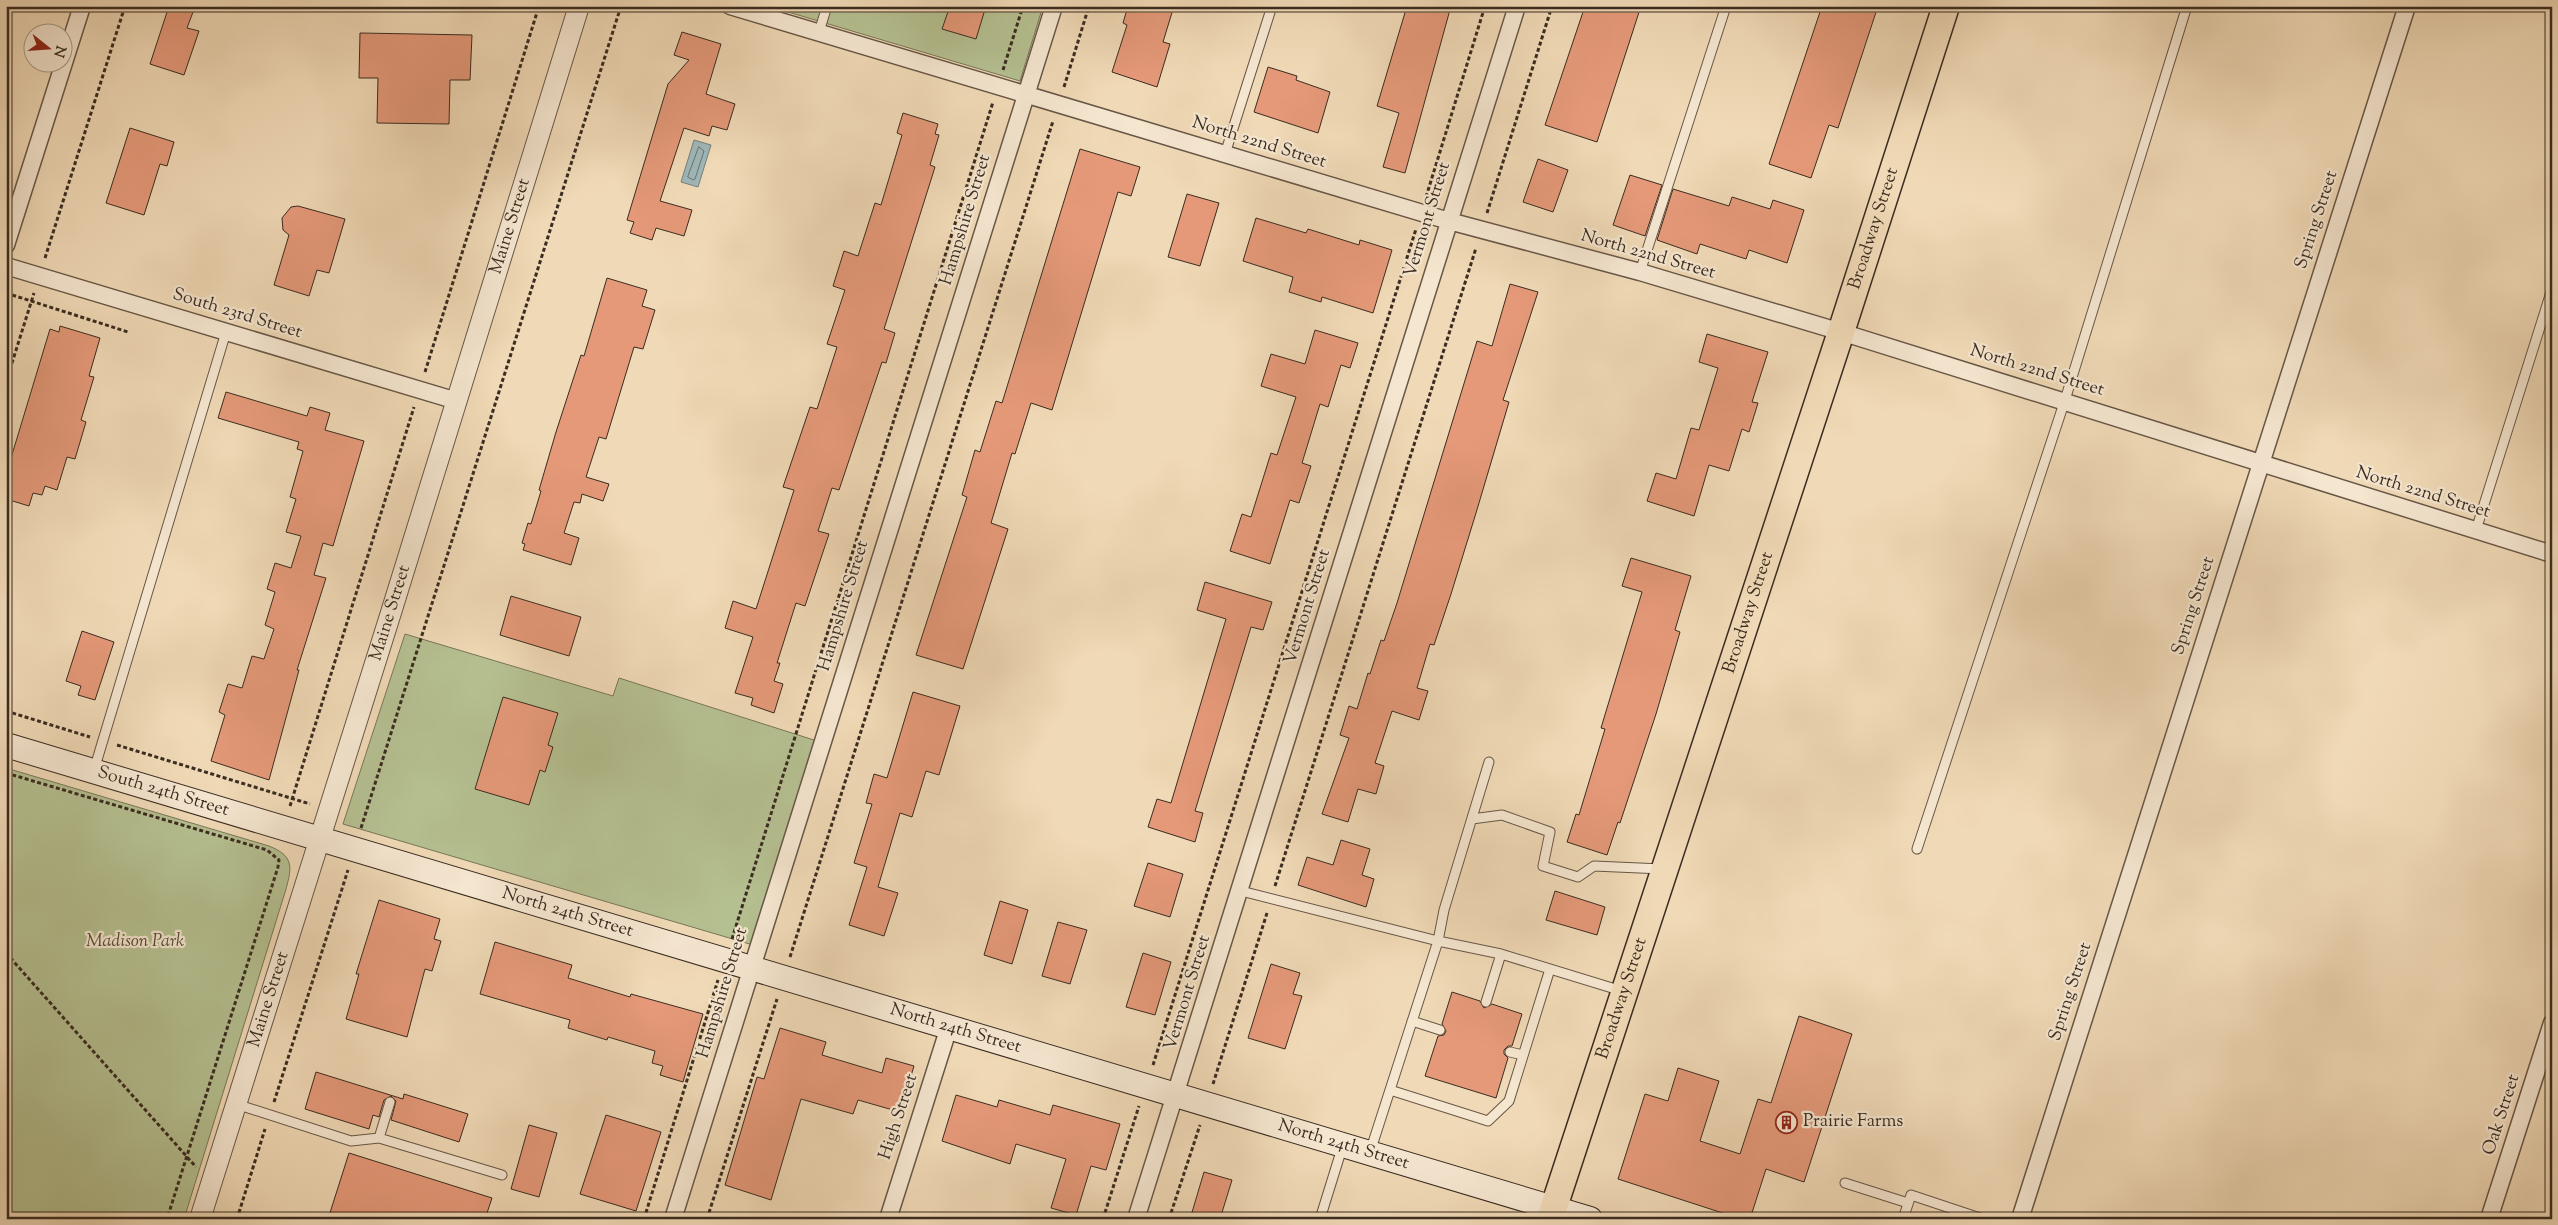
<svg xmlns="http://www.w3.org/2000/svg" width="2558" height="1225" font-family="'Sorts Mill Goudy',serif">
<style>
.green{fill:#b5c091;stroke:#787659}
.water{fill:#9eb7b8;stroke:#767f7c}
.lines{fill:none;stroke-linecap:round;stroke-linejoin:round}
.shore{stroke:#6c726c;stroke-width:1}
.building{fill:#e59979;stroke:#3a2c21}
.service-casing{stroke:#685746;stroke-width:11}
.minor-casing{stroke:#685746;stroke-width:19}
.tertiary-casing{stroke:#685746;stroke-width:22}
.secondary-casing{stroke:#3a2c21;stroke-width:26}
.primary-casing{stroke:#3a2c21;stroke-width:29}
.path{stroke:#3a2c21;stroke-width:3;stroke-dasharray:4 2.5;stroke-linecap:butt}
.service{stroke:#f5e6d0;stroke-width:9}
.minor{stroke:#f5e6d0;stroke-width:16}
.tertiary{stroke:#f5e6d0;stroke-width:20}
.secondary{stroke:#f5e6d0;stroke-width:24}
.primary{stroke:#f0d9b6;stroke-width:26}
.labels{text-anchor:middle;dominant-baseline:central;stroke-width:4.5;stroke-linejoin:round;paint-order:stroke}
.street-label{font-size:18px;fill:#3a2c21;stroke:#f5e6d0}
.park-label{font-size:18px;font-style:italic;fill:#534a37;stroke:#f5e6d0}
.poi-label{font-size:18px;fill:#3a2c21;stroke:#f5e6d0;text-anchor:start}
</style>
<rect width="100%" height="100%" fill="#f0d9b6"/>
<filter id="stains"><feTurbulence type="fractalNoise" baseFrequency=".004" numOctaves="4"/><feColorMatrix values="0 0 0 0 .2 0 0 0 0 .09 0 0 0 0 .02 0 0 0 .5 -.17"/></filter>
<radialGradient id="worn" r=".72"><stop offset=".6" stop-color="#630" stop-opacity="0"/><stop offset="1" stop-color="#630" stop-opacity=".3"/></radialGradient>
<path class="green" d="M768,6h275l-23,75z
M405,634l208,62 6,-18 198,63 -64,204 -410,-121z
M6,768l263,78c25,10 23,21 17,43l-102,330h-178z"/>
<path class="water" d="M694,140l17,5 -13,42 -17,-5z"/>
<g class="lines">
<path class="shore" d="M699,147l5,4 -9,28 -2,1 -5,-3z"/>
</g>
<path class="building" d="M169,6l24,6 -6,16 12,3 -15,44 -34,-11z
M950,6h36l-10,33 -34,-10z
M1128,6h46l-11,36 7,2 -13,43 -45,-15 15,-47 -4,-2z
M1407,6h44l-46,167 -22,-6 16,-54 -22,-7z
M1585,6h56l-44,136 -52,-17z
M1822,6h56l-40,122 -9,-3 -18,53 -42,-14z
M682,32l39,12 -15,50 29,10 -8,26 -15,-4 -3,10 -25,-8 -24,73 32,9 -8,26 -28,-8 -4,12 -22,-7 4,-11 -7,-2 41,-136 21,-24 -15,-5z
M360,33l112,2 -2,45h-20l-1,44 -72,-1 1,-45h-19z
M1268,67l29,9 -1,4 34,12 -12,41 -64,-21z
M903,113l35,11 -3,10 4,1 -9,30 5,2 -51,162 11,4 -9,30 -4,-1 -43,128 -7,-2 -14,43 11,3 -24,72 -9,-3 -19,60h3l-6,18 9,3 -9,29 -23,-8 2,-7 -18,-5 18,-56 -28,-9 8,-27 23,8 38,-119 -11,-3 27,-80 7,2 20,-62 -10,-3 18,-54 -12,-4 11,-35 14,5 17,-53 6,2 21,-70 -5,-2z
M130,128l44,14 -7,24 -7,-2 -16,51 -38,-12z
M1080,149l60,18 -9,29 -13,-4 -66,218 -21,-7 -16,51 -3,-1 -21,70 17,6 -45,140 -47,-14 51,-158 -5,-2 13,-45 5,2 16,-51 6,2z
M1538,159l30,11 -15,42 -30,-10z
M1630,175l32,10 -17,51 -32,-11z
M1673,189l56,17 3,-9 38,12 3,-9 31,10 -17,53 -38,-13 -3,9 -46,-15 -3,10 -40,-14z
M1187,194l32,9 -19,63 -32,-9z
M298,206l47,13 -16,54 -12,-3 -8,26 -35,-11 15,-50 -6,-5 -1,-12 9,-11z
M1256,218l50,15 2,-4 51,16 1,-5 32,10 -19,63 -51,-16 -1,5 -32,-10 4,-15 -50,-16z
M607,278l40,12 -5,16 13,4 -12,39 -9,-2 -28,92 -7,-2 -13,40 23,7 -6,17 -21,-7 -2,9 -6,-1 -10,31 15,5 -8,27 -48,-15 2,-6 -3,-1 6,-20 3,1 10,-33 -2,-1 17,-58 25,-77 3,1z
M1510,284l28,8 -35,108 6,2 -33,111 -25,81 -17,51 -4,-1 -13,44 11,3 -9,29 -27,-9 -17,52 9,3 -8,28 -18,-5 -10,33 -26,-8 27,-76 -9,-3 9,-29 8,3 11,-36 2,1 11,-34 3,1 13,-38 80,-262 15,5z
M60,326l40,12 -11,38 5,1 -13,43 5,2 -11,37 -8,-2 -10,33 -12,-4 -3,9 -9,-2 -4,13 -23,-7v-43l5,2 39,-129 9,3z
M1315,330l43,13 -8,25 -9,-3 -13,42 -8,-3 -18,59 9,3 -12,37 -9,-3 -20,64 -40,-13 12,-37 9,3 20,-64 6,2 19,-58 -35,-11 10,-32 34,10z
M1707,334l61,18 -16,50 6,1 -9,29 -7,-3 -13,42 -20,-6 -15,51 -47,-15 9,-28 20,6 15,-51 8,2 19,-62 -19,-6z
M226,392l81,24 3,-9 20,6 -5,17 39,11 -31,105 -10,-3 -9,32 12,3 -29,92h2l-30,110 -58,-19 14,-46 -6,-3 9,-28 14,4 10,-32 12,3 10,-30 -9,-4 10,-33 -8,-3 8,-26 16,5 10,-32 -15,-4 10,-33 -6,-2 13,-46 -6,-2 2,-7 -81,-24z
M1631,558l60,18 -16,54 5,2 -24,82 -36,109 -2,-1 -11,33 -40,-13 9,-28 3,1 26,-86 -4,-1 41,-136 -20,-6z
M1205,582l67,20 -9,28 -12,-3 -56,184 8,2 -8,29 -47,-15 9,-28 14,4 55,-184 -29,-9z
M511,596l70,21 -12,39 -69,-21z
M82,631l32,11 -19,58 -17,-5 3,-9 -15,-5z
M913,692l47,14 -21,69 -13,-4 -14,46 -12,-4 -22,74 20,6 -14,43 -35,-11 18,-58 -13,-4 18,-59 -6,-1 8,-29 13,4z
M503,697l55,16 -10,32 5,2 -8,25 -5,-2 -11,35 -54,-16z
M1341,840l29,9 -8,26 12,4 -8,28 -68,-22 9,-28 26,8z
M1148,863l35,11 -13,43 -36,-11z
M1555,891l50,16 -8,28 -51,-15z
M379,900l61,19 -6,20 7,2 -9,30 -7,-2 -18,68 -61,-18 13,-45h-3z
M1000,901l28,9 -16,54 -28,-9z
M1058,922l29,8 -17,54 -28,-8z
M495,942l77,23 -4,13 62,19 1,-3 72,20 -20,68 -23,-7 3,-9 -11,-3 3,-12 -47,-14 -1,3 -39,-12 2,-8 -90,-26z
M1143,953l28,9 -16,53 -29,-8z
M1271,964l29,9 -7,21 9,2 -17,53 -37,-11z
M1452,992l28,9 4,7 8,-4 30,10 -10,32h-4l-4,4v4l4,4 -12,40 -71,-22 13,-40 6,-1 2,-4 -4,-7z
M1799,1016l53,18 -48,148 -38,-13 -16,50h-9l-123,-40 27,-85 23,7 10,-33 41,13 -19,60 40,13 18,-55 13,4z
M780,1028l46,14 -4,13 60,18 4,-15 28,8 -14,46 -42,-12 -5,14 -52,-15 -30,101 -46,-15 32,-108 7,2z
M316,1072l87,27 1,-5 64,20 -9,28 -68,-22 5,-19 -5,-5 -7,4 -5,17 -6,-2 -4,14 -64,-20z
M956,1095l41,12 2,-7 51,15 3,-10 67,19 -14,46 -15,-4 -15,49 -25,-7 15,-49 -50,-15 -6,20 -68,-23z
M606,1115l55,17 -25,79 -56,-17z
M529,1125l28,8 -18,64 -28,-8z
M349,1153l143,45 -7,21h-157z
M1204,1172l28,8 -12,39h-30z"/>
<g class="lines">
<defs>
<path id="service" d="M819,32l8,-26
M1225,154l47,-148
M1640,272l86,-266
M2476,530l76,-241
M94,770l132,-438
M1472,819l30,-4 48,17 -7,34 35,11 16,-11 68,3
M1917,849l148,-449 122,-394
M1241,891l197,50 6,-31 45,-148
M1486,1002l15,-48
M1412,1021l28,9
M1510,1052l13,3
M1390,1090l98,31 21,-20 41,-132
M236,1104l115,37 28,-3 123,37
M379,1138l11,-36
M1370,1152l68,-211 63,13 121,37
M1845,1183l63,20
M1320,1219l23,-74
M1903,1219l8,-24 72,24"/>
<path id="minor" d="M730,6l719,215 191,51 201,60 711,222
M6,245l76,-239
M6,266l451,135
M673,1219l381,-1213
M888,1219l61,-192
M1136,1219l381,-1213
M2020,1219l387,-1213
M2489,1219l63,-196"/>
<g id="tertiary">
<path id="s1" d="M200,1219l189,-600 190,-613"/>
</g>
<g id="secondary">
<path id="s2" d="M6,745l1584,474"/>
</g>
<g id="primary">
<path id="s3" d="M1550,1219l291,-887 105,-326"/>
</g>
</defs>
<use href="#service" class="service-casing"/>
<use href="#minor" class="minor-casing"/>
<use href="#tertiary" class="tertiary-casing"/>
<use href="#secondary" class="secondary-casing"/>
<use href="#primary" class="primary-casing"/>
<path class="path" d="M1003,70l20,-64
M1064,87l25,-81
M1426,197l59,-191
M1487,213l65,-207
M45,258l80,-252
M6,293l122,39
M425,372l114,-366
M6,382l28,-89
M6,711l84,26
M117,745l193,59
M6,773l261,77 12,10 -1,7 -111,352
M290,806l124,-399
M361,828l260,-822
M1275,886l201,-638
M732,939l261,-837
M6,953l190,214
M790,957l263,-836
M1153,1065l263,-836
M1213,1084l54,-171
M274,1102l74,-232
M237,1219l28,-90
M644,1219l74,-239
M707,1219l70,-220
M1103,1219l36,-113
M1169,1219l31,-94"/>
<use href="#service" class="service"/>
<use href="#minor" class="minor"/>
<use href="#tertiary" class="tertiary"/>
<use href="#secondary" class="secondary"/>
<use href="#primary" class="primary"/>
</g>
<defs>
<symbol id="building-ring" viewBox="-11 -11 22 22"><circle r="9.5" fill="#f5e6d0" stroke="#8f2418" stroke-width="1.5"/><path d="M-4-6H4V6H1V3H-1V6H-4ZM-2.5-4.3h1.7v1.8h-1.7ZM.8-4.3h1.7v1.8H.8ZM-2.5-1h1.7V.8h-1.7ZM.8-1h1.7V.8H.8Z" fill="#8f2418"/></symbol>
</defs>
<g fill-rule="evenodd">
<use href="#building-ring" x="1774" y="1110" width="25" height="25"/>
</g>
<g class="labels">
<g class="street-label">
<text transform="translate(1259 143) rotate(17)">North 22nd Street</text>
<text transform="translate(966 220) rotate(-73)">Hampshire Street</text>
<text transform="translate(1428 220) rotate(-73)">Vermont Street</text>
<text transform="translate(2317 220) rotate(-72)">Spring Street</text>
<text stroke="none"><textPath href="#s1" startOffset="1040">Maine Street</textPath></text>
<text stroke="none"><textPath href="#s3" startOffset="1042">Broadway Street</textPath></text>
<text transform="translate(1648 255) rotate(16)">North 22nd Street</text>
<text transform="translate(237 314) rotate(17)">South 23rd Street</text>
<text transform="translate(2037 371) rotate(17)">North 22nd Street</text>
<text transform="translate(2423 493) rotate(17)">North 22nd Street</text>
<text transform="translate(844 606) rotate(-73)">Hampshire Street</text>
<text transform="translate(2194 606) rotate(-72)">Spring Street</text>
<text transform="translate(1308 607) rotate(-73)">Vermont Street</text>
<text stroke="none"><textPath href="#s1" startOffset="635">Maine Street</textPath></text>
<text stroke="none"><textPath href="#s3" startOffset="638">Broadway Street</textPath></text>
<text stroke="none"><textPath href="#s2" startOffset="164">South 24th Street</textPath></text>
<text stroke="none"><textPath href="#s2" startOffset="586">North 24th Street</textPath></text>
<text transform="translate(2071 992) rotate(-72)">Spring Street</text>
<text transform="translate(723 993) rotate(-73)">Hampshire Street</text>
<text transform="translate(1188 993) rotate(-73)">Vermont Street</text>
<text stroke="none"><textPath href="#s3" startOffset="232">Broadway Street</textPath></text>
<text stroke="none"><textPath href="#s1" startOffset="230">Maine Street</textPath></text>
<text stroke="none"><textPath href="#s2" startOffset="991">North 24th Street</textPath></text>
<text transform="translate(2502 1115) rotate(-72)">Oak Street</text>
<text transform="translate(899 1117) rotate(-72)">High Street</text>
<text stroke="none"><textPath href="#s2" startOffset="1396">North 24th Street</textPath></text>
</g>
<g class="park-label">
<text x="135" y="942">Madison Park</text>
</g>
<g class="poi-label">
<text x="1803" y="1122">Prairie Farms</text>
</g>
</g>
<rect width="2558" height="1225" fill="none" stroke="#f0d9b6" stroke-width="25"/>
<rect x="8" y="8" width="2543" height="1210" fill="none" stroke="#3a2c21" stroke-width="2.5"/>
<rect x="12" y="12" width="2533" height="1200" fill="none" stroke="#3a2c21"/>
<g transform="translate(48 48) rotate(107)"><circle r="24" fill="#f5e6d0" stroke="#aa9c8a"/>
<path d="M0-4L9 19L0 12L-9 19Z" fill="#8f2418"/>
<text y="-8" font-size="14" font-weight="bold" text-anchor="middle" fill="#3a2c21">N</text>
</g>
<rect width="100%" height="100%" filter="url(#stains)"/>
<rect width="100%" height="100%" fill="url(#worn)"/>
</svg>
